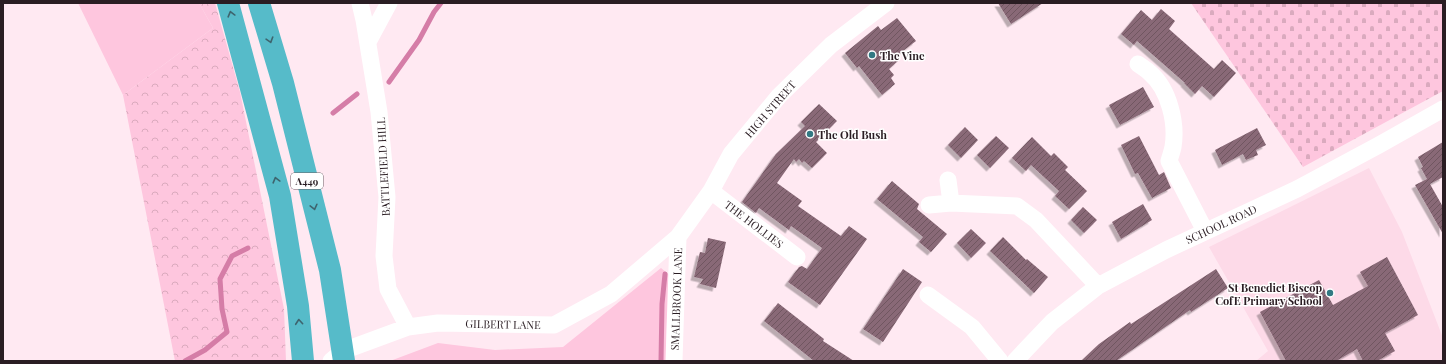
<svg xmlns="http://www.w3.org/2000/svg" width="1446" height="364" font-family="'Playfair Display',serif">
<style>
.built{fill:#fddae8}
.grass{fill:#fec6de}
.forest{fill:url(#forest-crowns)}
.cemetery{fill:url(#cemetery-stones)}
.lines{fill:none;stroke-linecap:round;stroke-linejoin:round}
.stream{stroke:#d57da7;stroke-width:5}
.building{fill:url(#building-hatch);filter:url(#shadow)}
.minor{stroke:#fff;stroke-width:17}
.highway{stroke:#56bbc9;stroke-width:22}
.oneway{stroke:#3e646e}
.poi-dot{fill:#327983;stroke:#fff;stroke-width:1.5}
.labels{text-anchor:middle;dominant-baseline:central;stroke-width:3;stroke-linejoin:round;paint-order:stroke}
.shield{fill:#fff;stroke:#6a6165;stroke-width:1}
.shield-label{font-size:10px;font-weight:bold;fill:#2a1d23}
.poi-label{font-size:11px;font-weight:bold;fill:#2a1d23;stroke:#fff;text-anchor:start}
.street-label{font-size:11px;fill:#2a1d23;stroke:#fff}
</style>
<defs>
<pattern id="forest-crowns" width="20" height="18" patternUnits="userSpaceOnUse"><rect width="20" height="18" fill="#fec6de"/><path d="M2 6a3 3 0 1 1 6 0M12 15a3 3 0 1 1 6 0" fill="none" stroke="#daaabe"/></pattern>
<pattern id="cemetery-stones" width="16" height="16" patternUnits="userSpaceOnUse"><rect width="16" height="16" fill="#fec6de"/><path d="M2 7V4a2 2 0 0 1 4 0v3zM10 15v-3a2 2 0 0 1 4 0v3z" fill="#daaabe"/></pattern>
<pattern id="building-hatch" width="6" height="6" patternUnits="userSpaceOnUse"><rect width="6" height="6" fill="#896977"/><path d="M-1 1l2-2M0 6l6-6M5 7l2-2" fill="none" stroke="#705661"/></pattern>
<filter id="shadow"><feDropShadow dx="-3.5" dy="3.5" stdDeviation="0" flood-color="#0004"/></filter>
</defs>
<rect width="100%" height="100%" fill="#ffe9f2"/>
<path class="built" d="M1369,168l33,64 41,106v23h-187l12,-10 -59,-104z"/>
<path class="grass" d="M78,3h121l14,25 -90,67z
M661,268l12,10 -6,40 -1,43h-276l48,-18 57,7 68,-3z"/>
<path class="forest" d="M199,3h16l25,89 44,217 2,52h-111l-52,-266 90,-67z"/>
<path class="cemetery" d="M1191,3h252v88l-140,76z"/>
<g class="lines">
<path class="stream" d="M389,82l30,-42 15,-28 7,-9
M333,113l24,-19
M185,361l20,-11 22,-18 -5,-23 -2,-30 12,-23 16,-8
M661,361l1,-57 3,-30"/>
</g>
<path class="building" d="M998,3h45l-32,21z
M1161,9l14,12 -6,8 45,40 8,-9 14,13 -22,24 -12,-11 -7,8 -11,-11h1l-48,-42 -3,4 -13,-11 20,-24 11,10z
M897,18l19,23 -21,16 3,4 -9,8 5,6 -3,3 4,6 -13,11 -23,-29 -2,2 -12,-15 33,-27 3,4z
M1143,87l11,20 -34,18 -11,-20z
M819,104l18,17 -21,21 11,11 -15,15 -8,-7 -2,2 -3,-4 -3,3 -2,-3 -17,24 25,18 -4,5 43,30 8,-10 18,13 -47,66 -32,-23 11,-15 3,-1 5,3 15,-21 -31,-22 -2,4 -30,-22 -3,5 -14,-11 34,-48 29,-28 -4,-4z
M965,127l13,13 -17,18 -13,-13z
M1257,128l9,17 -10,5 2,5 -12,5 -3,-6 -21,11 -7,-15z
M996,136l13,12 -19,20 -13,-13z
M1139,136l20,39 5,-3 7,16 -19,10 -14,-25 -3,1 -14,-29z
M1032,137l19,19 3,-3 14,14 -3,3 22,21 -18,18 -14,-13 4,-5 -28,-26 -5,6 -14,-13z
M1443,142v35l-13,7 13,23v27l-28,-49 12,-6 -6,-11 2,-1 -5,-10z
M892,181l27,23 -2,5 30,25 -16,18 -12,-10 4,-5 -46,-38z
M1143,204l9,16 -31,19 -9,-17z
M1083,207l14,13 -13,13 -13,-13z
M971,229l15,14 -15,15 -14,-15z
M1003,237l23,23 1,-1 21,18 -14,16 -44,-42z
M708,238l18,4 -10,46 -16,-4 3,-5 -9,-2 6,-25 5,1z
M1387,257l31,58 -33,18 10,18 -18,10h-14l-6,-12 -21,12h-50l-26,-49 59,-32 14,25 35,-19 -8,-14z
M903,269l19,13 -39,60 -20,-13z
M1216,269l12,19 -37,24 -1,-2 -74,51h-35l18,-17 31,-22 1,2z
M778,303l46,36 -1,2 31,20h-40l-50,-40z"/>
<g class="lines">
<path class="minor" d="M360,3l4,17 15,92 8,85 -3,59 4,33 20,38
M368,42l21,-39
M1138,64c4,3 8,5 12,9 19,16 27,50 23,74 -1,5 -3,10 -4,14l36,70
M948,180l3,23
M711,191l86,66
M929,205l22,-2 66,3 19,14 62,66
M928,295l44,32 28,34
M331,361l12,-10 65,-24 30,-4 116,2 57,-31 67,-57 33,-46 20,-37 48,-58 52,-51 55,-42
M674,361l4,-124
M1015,361l37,-39 46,-36 68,-36 131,-61 82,-44 64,-36"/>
<path class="highway" d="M228,3l52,193 18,110 5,55
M259,3l24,80 47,187 14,91"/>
</g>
<defs><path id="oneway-chevron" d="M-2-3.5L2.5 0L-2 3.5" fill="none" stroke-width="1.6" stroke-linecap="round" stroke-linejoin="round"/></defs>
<g class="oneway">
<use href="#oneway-chevron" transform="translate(231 14) rotate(-105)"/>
<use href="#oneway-chevron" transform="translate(270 40) rotate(73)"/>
<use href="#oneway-chevron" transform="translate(276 180) rotate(-105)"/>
<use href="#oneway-chevron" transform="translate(314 207) rotate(76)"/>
<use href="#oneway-chevron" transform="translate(299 322) rotate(-95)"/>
</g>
<g class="poi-dot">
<circle cx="872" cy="55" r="4"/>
<circle cx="810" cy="134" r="4"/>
<circle cx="1330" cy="293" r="4"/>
</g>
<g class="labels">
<rect class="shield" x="291" y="173" width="32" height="16" rx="3"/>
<g class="shield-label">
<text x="307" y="181">A449</text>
</g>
<g class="poi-label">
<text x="880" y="55">The Vine</text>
<text x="818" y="134">The Old Bush</text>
<text x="1322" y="287" text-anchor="end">St Benedict Biscop<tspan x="1322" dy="13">CofE Primary School</tspan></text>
</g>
<g class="street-label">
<text transform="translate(770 109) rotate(-49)">HIGH STREET</text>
<text transform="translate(383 167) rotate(-93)">BATTLEFIELD HILL</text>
<text transform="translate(754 224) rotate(37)">THE HOLLIES</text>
<text transform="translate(1221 224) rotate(-25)">SCHOOL ROAD</text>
<text transform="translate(676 299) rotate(-88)">SMALLBROOK LANE</text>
<text transform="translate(503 324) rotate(1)">GILBERT LANE</text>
</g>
</g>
<rect width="1446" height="364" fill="none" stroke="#2a1d23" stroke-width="8"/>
</svg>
